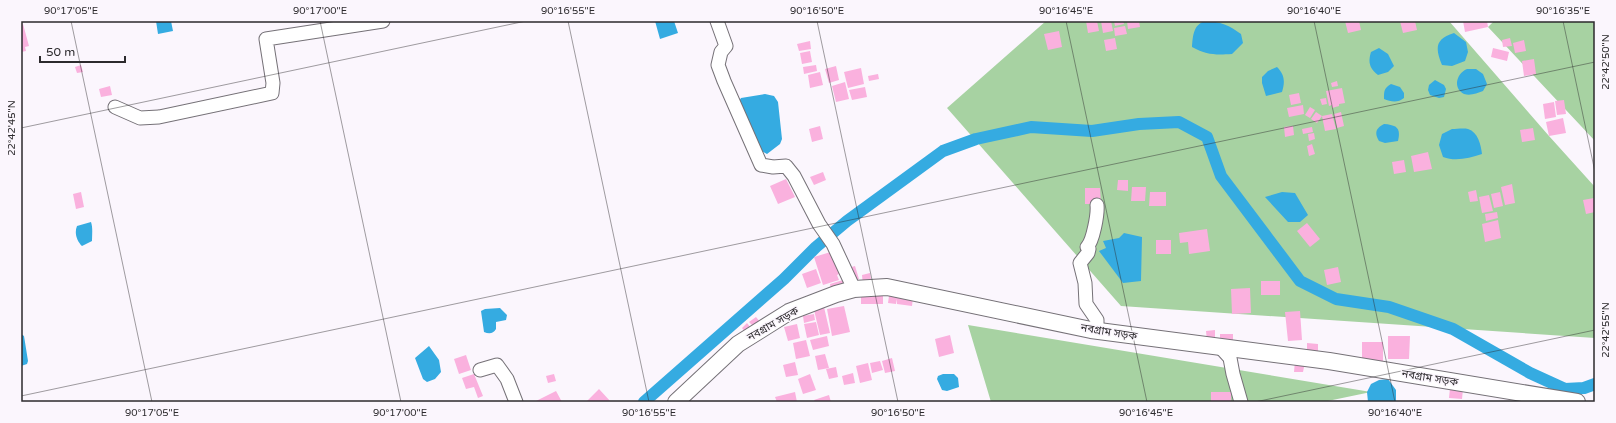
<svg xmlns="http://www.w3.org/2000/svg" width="1616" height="423" font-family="'Varela Round','Noto Sans Bengali',sans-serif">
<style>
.green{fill:#a7d2a2}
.water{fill:#35abe1}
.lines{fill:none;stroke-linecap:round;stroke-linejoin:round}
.canal{stroke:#35abe1;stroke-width:12}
.building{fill:#fab1de}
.minor-casing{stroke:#757177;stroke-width:15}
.major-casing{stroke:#757177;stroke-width:18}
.minor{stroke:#fff;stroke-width:13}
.major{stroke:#fff;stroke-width:16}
.ticks{fill:none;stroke:#2c2a2d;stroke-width:1;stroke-opacity:0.45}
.labels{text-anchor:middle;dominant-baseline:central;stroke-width:3;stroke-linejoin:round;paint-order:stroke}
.street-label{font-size:11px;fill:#2c2a2d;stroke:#fbf6fd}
.neatline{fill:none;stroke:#2c2a2d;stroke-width:1.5}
.ticks-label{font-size:10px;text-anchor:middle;fill:#2c2a2d}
</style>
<rect width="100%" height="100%" fill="#fbf6fd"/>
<path class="green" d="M1046,21h403l100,115 46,51v151l-474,-32 -174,-198z
M1494,21h101v120l-107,-114z
M968,325l403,67 -48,10h-332z"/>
<path class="water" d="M156,21h15l2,10 -15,3z
M655,21h19l4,12 -18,6z
M1205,21c15,0 25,5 36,13l2,9 -11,11c-17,1 -25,1 -40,-7 1,-11 1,-22 13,-26z
M1454,33l12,9 2,10 -3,9 -13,5 -10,-1c-7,-17 -7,-26 12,-32z
M1379,48l9,6 6,12 -6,6 -10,3c-9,-7 -10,-13 -7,-23z
M1277,67c8,8 8,15 5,25l-16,4 -4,-13v-6l6,-6z
M1467,69h9l7,5 4,10 -4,7c-6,2 -12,5 -19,3 -12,-6 -7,-21 3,-25z
M1435,80l9,5 2,4 -2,8 -5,1 -9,-3 -2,-5 1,-5z
M1391,84l9,3 4,6v5c-6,5 -13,4 -20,1 0,-8 0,-11 7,-15z
M765,94l9,2 4,6 4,37 -2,5 -13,10 -9,-5 -19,-48 2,-3z
M1384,124c13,1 17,4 14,17l-13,2 -6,-2c-5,-8 -3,-13 5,-17z
M1452,129c4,0 12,-1 16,0 10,3 13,16 14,25 -13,4 -26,8 -39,3l-4,-12 3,-11z
M1282,192l13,1 13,22 -8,7h-12l-23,-25z
M91,222c2,6 1,12 1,19l-10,5c-5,-5 -8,-13 -5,-20z
M1124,233l18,4 -1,44 -18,2 -24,-32 7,-3 -3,-7 16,-3z
M500,308l7,7 -1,5 -10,2v7c-3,5 -7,5 -12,3l-3,-21 4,-2z
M21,334l3,2 4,25 -1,3 -6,2z
M429,346l10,14 2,12 -6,7 -8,3 -4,-3 -8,-21z
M943,374h11l4,4 1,9 -12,4 -5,-1 -5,-11 1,-3z
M1388,379l8,11v12h-28l-1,-10 4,-8 8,-4z"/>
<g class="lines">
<path class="canal" d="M644,402l140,-123 32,-32 31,-26 96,-70 33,-12 55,-12 61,4 47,-7 40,-2 28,15 14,39 79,105 36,18 53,8 64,22 77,44 35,16 19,-1 11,-4"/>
</g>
<path class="building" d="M1086,21h11l2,10 -11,2z
M1101,21h10l2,10 -10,2z
M1114,21h9l1,3 -9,2z
M1127,21h12l1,6 -12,2z
M1345,21h14l2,9 -13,3z
M1400,21h15l2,9 -14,3z
M1463,21h24l1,6 -23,5z
M23,24l6,22 -4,1 1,4 -5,1v-27z
M1125,26l2,8 -12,2 -1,-8z
M1059,31l3,16 -14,3 -4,-16z
M1115,38l2,11 -11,2 -2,-11z
M1510,38l2,8 -9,1 -1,-7z
M1524,40l2,11 -11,2 -2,-10z
M810,41l1,8 -12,2 -2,-7z
M1493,48l16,4 -2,9 -16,-4z
M810,51l2,11 -10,2 -2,-11z
M1534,59l2,15 -12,2 -2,-15z
M81,65l2,7 -6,1 -2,-6z
M816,65l1,6 -13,3 -1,-7z
M836,66l3,14 -10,3 -4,-14z
M861,68l3,16 -16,4 -4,-16z
M820,72l3,13 -13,3 -2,-13z
M878,74l1,5 -10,2 -1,-5z
M1337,81l1,5 -6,1 -1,-4z
M845,82l4,17 -13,3 -4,-16z
M110,86l2,9 -11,2 -2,-8z
M865,87l2,10 -15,3 -3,-10z
M1342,88l3,15 -6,1v2l-7,2v-3l-3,1 -3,-15z
M1299,93l2,10 -10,2 -2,-10z
M1326,98l1,6 -5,1 -2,-6z
M1564,100l2,14 -9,1 -2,-14z
M1554,102l2,15 -11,2 -2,-15z
M1303,105l1,9 -15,3 -2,-9z
M1310,107l5,3 -5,8 -5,-3z
M1316,112l6,4 -5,7 -6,-4z
M1341,112l3,14 -7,2 -3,-14z
M1332,114l4,15 -11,2 -3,-15z
M1563,118l3,15 -17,3 -3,-14z
M820,126l3,13 -11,3 -3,-13z
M1293,126l1,9 -9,2 -1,-10z
M1312,127l1,5 -10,2 -1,-5z
M1533,128l2,12 -13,2 -2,-12z
M1314,133l1,6 -6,2 -1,-7z
M1312,144l3,10 -6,2 -2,-10z
M1428,152l4,17 -18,3 -3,-16z
M1404,160l2,12 -12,2 -2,-12z
M823,172l3,8 -12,5 -4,-8z
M786,179l9,18 -17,7 -8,-18z
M1118,180h10v11l-11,-1z
M1512,184l3,19 -10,2 -4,-18z
M1132,187h14l-1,14h-14z
M1085,188h15l1,16h-16z
M1476,190l2,11 -8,1 -2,-10z
M81,192l3,15 -8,2 -3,-15z
M1150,192h16v14h-17z
M1500,192l3,14 -9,2 -3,-14z
M1489,195l4,16 -11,2 -3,-16z
M1594,198l1,14 -9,2 -3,-14z
M1497,212l1,6 -12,3 -1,-7z
M1498,220l3,18 -16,4 -3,-18z
M1307,223l13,16 -10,8 -13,-16z
M1207,229l3,22 -21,3 -1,-12 -8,1 -1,-10z
M1156,240h15v14h-15z
M834,251l7,22 -4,2 2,5 -16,5 -9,-28z
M855,266l4,13 -7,2 -4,-13z
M1338,267l3,15 -14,3 -3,-15z
M816,269l5,14 -14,5 -5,-14z
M870,273l2,12 -9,1 -1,-11z
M843,280l2,7 -14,3 -1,-6z
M1261,281h19v14h-19z
M1250,288l1,25 -19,1 -1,-25z
M861,294l22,1v9h-22z
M889,296l24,1 -1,9 -15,-2v-5l-1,5 -8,-1z
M844,306l6,26 -18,4 -5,-27z
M824,307l6,26 -10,2 -6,-25z
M1300,311l2,29 -14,1 -3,-29z
M814,314l1,6 -11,3 -1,-7z
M756,317l4,5 -6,5 -5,-5z
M816,322l3,13 -12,3 -3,-14z
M747,323l4,5 -5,5 -4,-5z
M797,324l3,14 -12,3 -4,-14z
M1215,330v11h-8l-1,-10z
M1220,334h13v9l-13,1z
M950,335l4,18 -15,4 -4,-18z
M827,336l2,10 -16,4 -3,-10z
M1388,336h22l-1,23h-21z
M806,340l4,16 -14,3 -3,-16z
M1362,342h21v20h-21z
M1307,343l11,1v9l-11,-1z
M825,354l4,14 -11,2 -3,-14z
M466,355l5,15 -12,4 -5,-15z
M892,358l3,13 -10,2 -3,-12z
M880,361l3,9 -11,3 -2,-10z
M1295,361l10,1 -2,10h-9z
M795,362l3,13 -12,2 -3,-12z
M868,363l4,17 -12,3 -4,-17z
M836,367l2,10 -9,2 -3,-10z
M853,373l2,10 -11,2 -2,-9z
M474,374l9,22 -5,2 -4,-11 -8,2 -4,-11z
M554,374l2,7 -8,2 -2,-7z
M810,374l6,16 -13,4 -5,-15z
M1450,388l13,1 -1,10 -13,-1z
M599,389l12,13h-25z
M556,391l6,11h-28z
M795,392l2,10h-20l-2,-5z
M1211,392h20v10h-20z
M829,395l2,7h-16l-1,-2z"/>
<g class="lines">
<defs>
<path id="minor" d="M717,21l9,25 -5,6 -3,13 6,16 37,84 12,2 13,-1 8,10 25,48 14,20 21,45
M115,107l25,11 19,-1 113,-24 1,-10 -7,-44 117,-18
M1097,331v-11l-11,-16 -1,-21 -5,-20 8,-10 1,-4 -2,-2c6,-6 11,-33 10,-42
M1220,347l10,11 3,16 8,28
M480,370l17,-5 10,14 9,23"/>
<path id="major" d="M676,402l62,-58 51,-32 47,-18 18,-5 33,-2 204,43 238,31 248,41"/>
</defs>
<use href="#minor" class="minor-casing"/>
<use href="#major" class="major-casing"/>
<use href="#minor" class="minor"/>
<use href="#major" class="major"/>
</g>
<path class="ticks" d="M71,21l81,381M320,21l81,381M568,21l81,381M817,21l81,381M1066,21l81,381M1314,21l81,381M1563,21l32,151M21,128l505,-107M21,396l1574,-334M1255,402l340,-72"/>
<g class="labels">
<g class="street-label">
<text transform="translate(773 324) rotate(-30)">নবগ্রাম সড়ক</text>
<text transform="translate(1109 332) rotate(9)">নবগ্রাম সড়ক</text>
<text transform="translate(1430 378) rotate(9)">নবগ্রাম সড়ক</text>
</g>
</g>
<rect width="1616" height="423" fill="none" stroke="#fbf6fd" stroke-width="44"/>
<path d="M40 56v6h85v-6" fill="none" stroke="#2c2a2d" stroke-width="2"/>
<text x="46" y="56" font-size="12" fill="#2c2a2d" stroke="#fbf6fd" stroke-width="3" paint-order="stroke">50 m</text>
<rect x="22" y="22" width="1572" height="379" class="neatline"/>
<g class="ticks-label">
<text x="71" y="14">90°17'05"E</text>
<text x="320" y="14">90°17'00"E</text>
<text x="568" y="14">90°16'55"E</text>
<text x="817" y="14">90°16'50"E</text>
<text x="1066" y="14">90°16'45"E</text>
<text x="1314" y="14">90°16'40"E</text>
<text x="1563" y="14">90°16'35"E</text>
<text transform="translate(1605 62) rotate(-90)" y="4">22°42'50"N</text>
<text transform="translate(11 128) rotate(-90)" y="4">22°42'45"N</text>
<text transform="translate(1605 330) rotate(-90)" y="4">22°42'55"N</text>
<text x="152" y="416">90°17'05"E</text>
<text x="400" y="416">90°17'00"E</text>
<text x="649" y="416">90°16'55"E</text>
<text x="898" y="416">90°16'50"E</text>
<text x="1146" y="416">90°16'45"E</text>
<text x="1395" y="416">90°16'40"E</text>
</g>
</svg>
